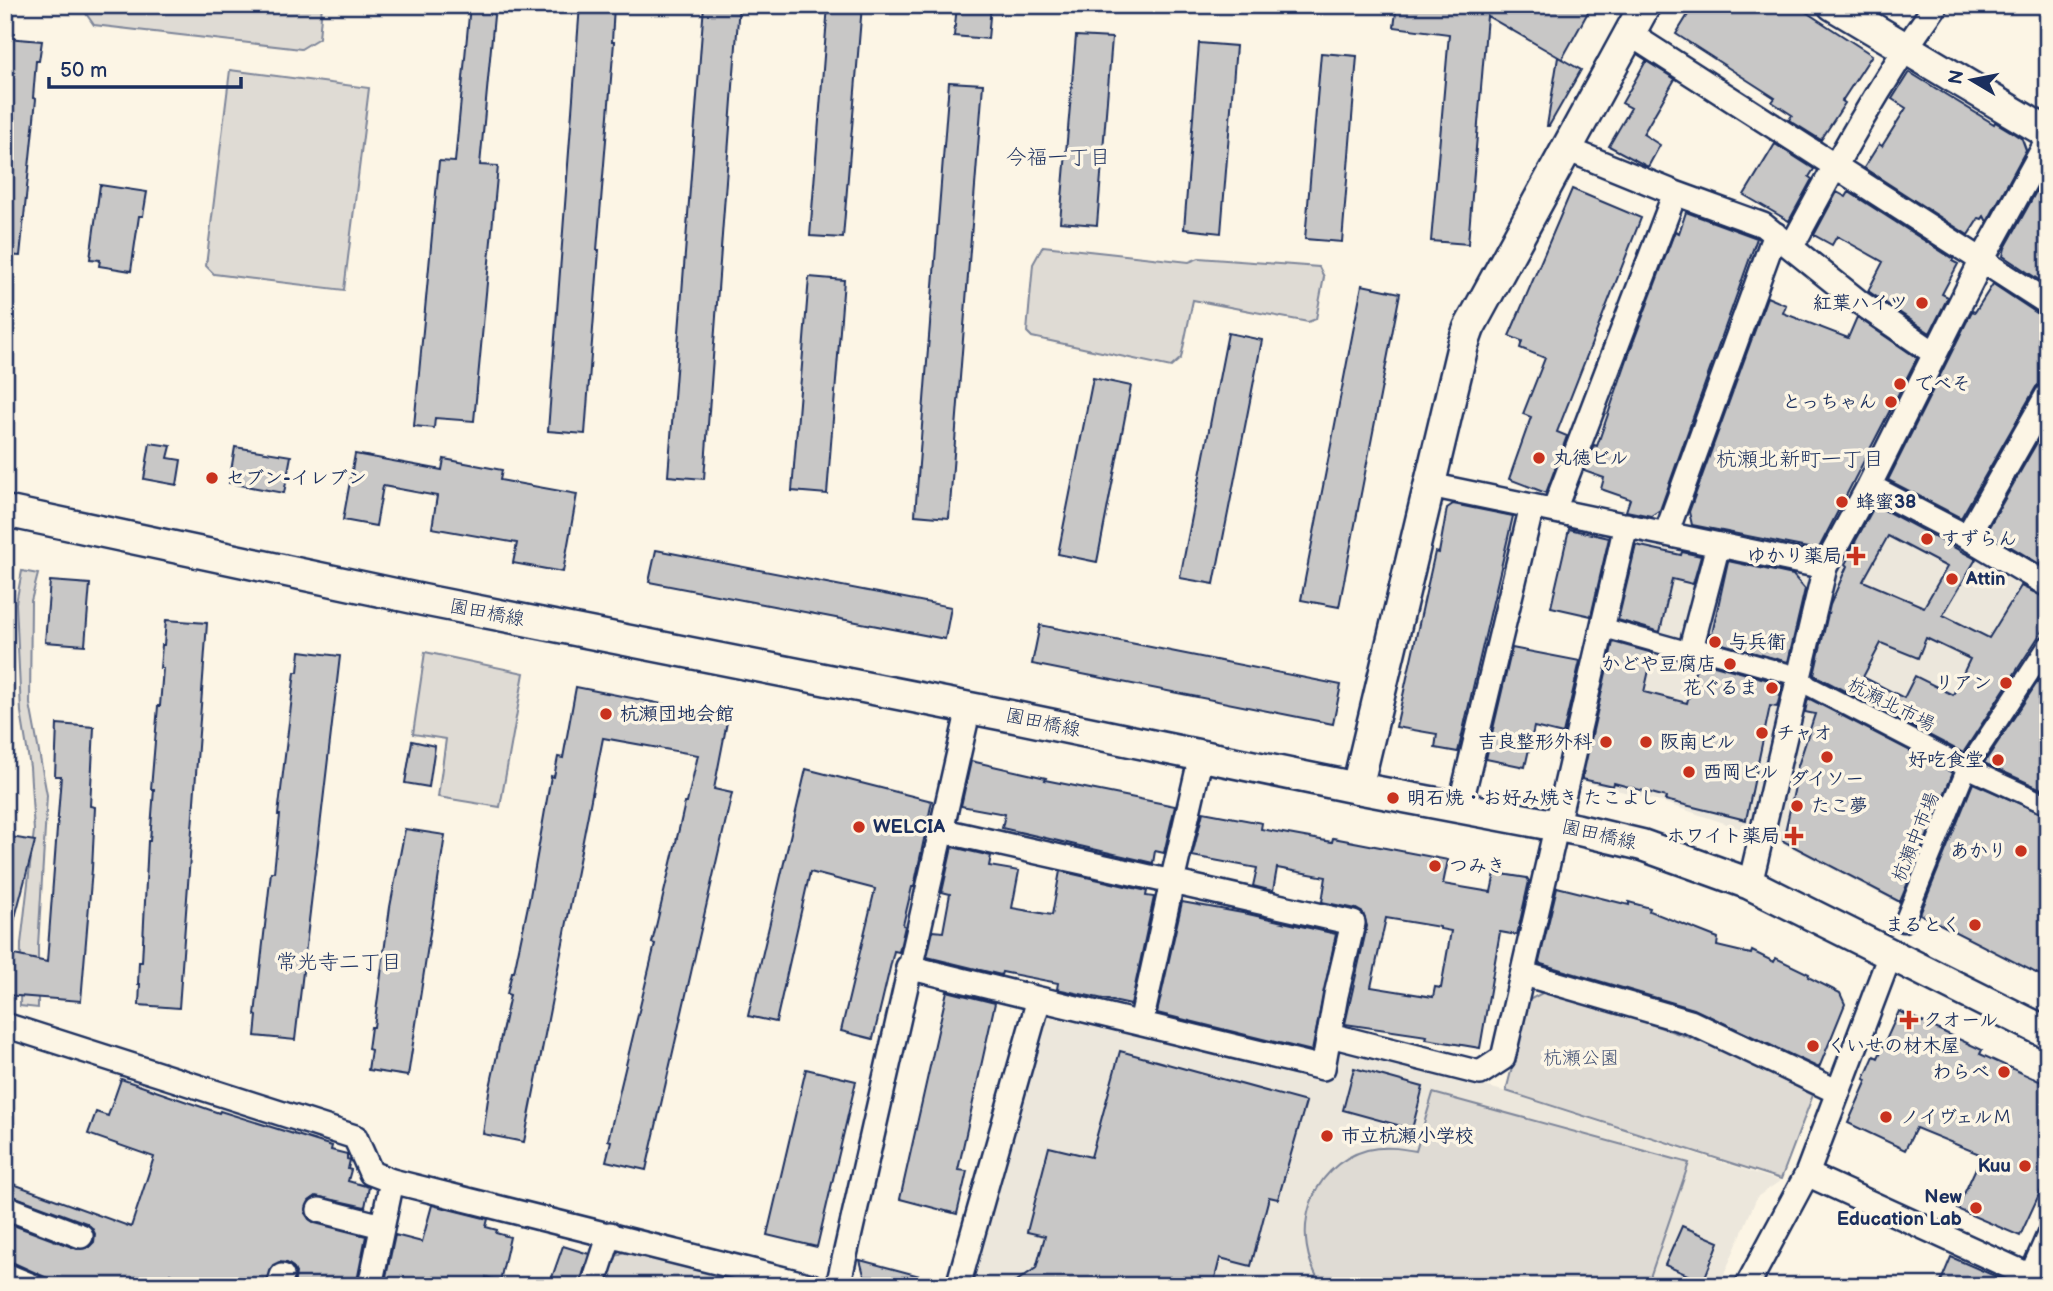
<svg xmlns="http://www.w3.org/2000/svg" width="2053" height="1291" font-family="'Balsamiq Sans','Klee One',sans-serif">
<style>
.built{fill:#ece7dc}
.green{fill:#dfdbd4;stroke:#7d8599;stroke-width:2}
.building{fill:#c8c7c6;stroke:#1b2f5e;stroke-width:2;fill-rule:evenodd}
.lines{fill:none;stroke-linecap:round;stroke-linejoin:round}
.pedestrian-casing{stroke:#1b2f5e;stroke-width:23}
.minor-casing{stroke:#1b2f5e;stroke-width:28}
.tertiary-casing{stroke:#1b2f5e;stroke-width:35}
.pedestrian{stroke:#fcf5e5;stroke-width:18}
.minor{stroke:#fcf5e5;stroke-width:23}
.tertiary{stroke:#fcf5e5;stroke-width:30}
.poi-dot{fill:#c8321e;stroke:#fcf5e5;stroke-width:2.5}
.labels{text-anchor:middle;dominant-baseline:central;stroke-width:7;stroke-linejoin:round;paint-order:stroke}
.poi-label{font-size:19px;font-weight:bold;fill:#1b2f5e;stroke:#fcf5e5;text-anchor:start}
.street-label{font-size:19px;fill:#1b2f5e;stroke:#fcf5e5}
.park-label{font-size:19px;fill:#425176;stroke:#fcf5e5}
.neighbourhood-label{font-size:21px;fill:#1b2f5e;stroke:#fcf5e5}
</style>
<rect width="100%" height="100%" fill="#fcf5e5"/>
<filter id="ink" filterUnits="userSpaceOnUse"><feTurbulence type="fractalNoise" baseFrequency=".0143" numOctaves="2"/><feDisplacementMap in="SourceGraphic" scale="14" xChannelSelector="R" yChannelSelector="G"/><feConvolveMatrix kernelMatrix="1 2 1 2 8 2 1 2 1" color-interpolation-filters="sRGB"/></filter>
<g filter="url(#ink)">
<path class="built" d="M1882,508l166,89v384l-268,-139 -121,-41 -81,-21 51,-231 10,-10 195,38 33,-63z
M1054,1012l265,67 12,-25 12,-5 160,42 277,90 -23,16 -38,89h-747l72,-268z"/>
<path class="green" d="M80,5h242l-3,33 -18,11 -207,-24z
M230,70l139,18 -25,202 -130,-16 -8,-8z
M1043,246l146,16 10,-4 120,9 5,10 -8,42 -8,3 -115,-22 -12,58 -10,9 -139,-30 -5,-5 6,-68z
M22,571l16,3 -7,27 -1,103 17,91 -9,151v62l-18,-2 1,-62 13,-113 -4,-64 -9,-55 -5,-109z
M425,652l99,21 -24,134 -62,-10 8,-58 -33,-5z
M1544,992l55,14 123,43 91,46 -32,84 -275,-88 23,-91z
M1433,1093l256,70 -42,123h-324c-35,-48 -15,-120 44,-136 17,-4 32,-2 49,1z
M629,1249l133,37h-156l9,-29z"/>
<path class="building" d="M470,5h25l-15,160 18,1 -24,255 -39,-3 -1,10 -20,-2 25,-265 16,1z
M580,5h34l-2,37h2l-17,208h2l-14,184 -37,-3z
M704,5h35l-35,474 -36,-3z
M828,5h34l-19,233 -33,-2z
M957,5h34l-3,34 -34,-3z
M1397,5h195l-30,54 -75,-43 -19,228 -37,-3 18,-207 -55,-7z
M1694,5h101l77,50 -30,46 3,2 -24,37 -32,-20 3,-5 -20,-13 3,-4 -99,-64z
M1076,36l36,2 -15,187 -37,-3z
M6,38l36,3 -3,20h-3l-3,37 3,1 -16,157 -15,-1z
M1199,43l37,3 -15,187 -37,-4z
M1321,53l36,3 -15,186 -37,-3z
M1558,57l23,13 -32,56h-2z
M1646,61l29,18 -32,55 17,11 -12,22 -39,-21 22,-38 -9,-5z
M1909,72l85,52 1,-2 15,9 12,8 4,11 -39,72 -3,-6 -2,3 -3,-1 -11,17 -104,-67 15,-24 3,2 24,-38 -14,-9z
M949,82l34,2 -34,434 -34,-3z
M1775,144l39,25 -5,8 3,2 -23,42 -45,-26z
M2048,170v116l-45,-30 2,-8z
M100,185l47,7 -4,24h-4l-8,55 -32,-5 1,-6 -10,-1z
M1572,189l69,29 -84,214 10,4 -21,57 -37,-14 22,-62 -8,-3 22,-56 -25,-10 2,-7 -13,-5z
M1837,192l9,5 3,-5 104,67 -1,2 6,3 -16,30 6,3 -18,36 -62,-42 15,-29 -46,-26 -5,9 -18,-10z
M1686,212l71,26 -97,272 -9,6 -25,-5 4,-12 -29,-10 3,-11 -20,-7 10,-26 3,1 34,-98 44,-117 4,2z
M809,277l35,3 -17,214 -35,-3z
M1993,284l47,31 8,2v63l-6,2 -6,5 -75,131 -73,-38 84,-169 3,1z
M1362,285l38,8 -61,314 -38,-7z
M1767,297l19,8 -3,8 65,25 9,-21 60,41 -99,192 -126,-25 -3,-13z
M1228,333l34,7 -48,244 -34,-6z
M1093,378l38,8 -34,176 -39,-8z
M2048,423v146l-62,-37z
M150,443l21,3 -3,12 13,2 -4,25 -33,-6z
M235,447l56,9 -7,37 -55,-10z
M355,454l87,16 2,-11 58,11 -2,10 77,14 -14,78 -50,-9 4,-20 -85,-15 5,-32 -54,-10 -7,40 -33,-6z
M1453,504l60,12 -55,236 -23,-4 2,-14 -41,-7 39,-175 4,1 8,-45z
M1875,505l101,54 -33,56 46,23 32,-52 27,13v23l-85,131 -149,-78 16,-70 17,-39 -2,-2 5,-9h-2zM1888,536l59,31 -23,40 -61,-26zM1926,638l44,21 -17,36 -38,-19 -11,22 -41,-21 18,-34 37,15z
M1569,529l40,9 -18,78 -40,-9z
M1636,545l45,10 1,-3 19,4 -8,28 -21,-5 -12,53 -42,-12z
M656,550l295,57 -6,32 -296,-57z
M1728,561l65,14 12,14 -17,73 -80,-22 1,-7 3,1z
M50,581l40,3 -5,61 -40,-3z
M166,620l41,3 -28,385 -40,-3 1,-21h-2l1,-22h3l6,-121h2l4,-52h-3l7,-83h2l3,-38h-3l2,-23h2z
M1040,625l301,60 -8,39 -301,-60z
M1613,642l40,11 -9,39 43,11 10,-39 3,-3 83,23 -6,23 -7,-1 -24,114 -81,-20 1,-3 -52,-14 -1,3 -31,-7z
M1512,648l68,13 -17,73 -29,-7 -9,40 -39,-8z
M300,651l40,5 -45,384 -40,-4 2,-20 -2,-1 16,-143h3l6,-57h-2l17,-143h3z
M2048,666v126l-64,-29z
M576,687l152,30 -14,72 18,4 -86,377 -40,-9 5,-20 -3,-1 47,-196 -3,-1 28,-118 5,-22h2l11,-48 -95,-17 -79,404 -41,-8 6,-42 21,-97 -3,-1 5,-22h2l16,-76 21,-120 3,1 4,-20 5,1z
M1808,698l145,75 -53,129 -117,-61 13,-59 -3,-1 22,-67 -10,-2z
M57,724l37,3 -4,79 5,1 -3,62 -11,132 -76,-6v-42l42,9 14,-186h-6z
M412,741l23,5 -6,41 -24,-4z
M971,761l75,17 -1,2 130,26 -11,47 -9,-2 -2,12 -151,-35 3,-14 -44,-8z
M806,769l126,32 -18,86h-2l-9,38 2,1 -6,26 -5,-1 -21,88 -32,-8 34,-142 -65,-17 -34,150 -28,-6z
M1973,783l75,33v163l-128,-65z
M1203,812l59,11 -1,6 71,13 1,-4 115,22 -5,24 48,8 4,-19 32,5 2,3 -12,54 -17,-3 -20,116 -54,-9 1,-3 -82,-12 22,-98 -4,-13 -7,-4 -34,-7 4,-25 -49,-9 -4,23 -20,-5 4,-18 -65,-12zM1386,918l54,9v2l11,2 -10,57 -6,-1 -2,10 -62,-10z
M405,829l40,6 -37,241 -40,-6 3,-20 -3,-1 3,-22h3l16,-120z
M5,836l30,5 -23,88 -7,-1z
M952,847l39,9 -2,10 30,5 -7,37 40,7 8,-44 87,20 -1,5 8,1 -23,108 -74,-16 1,-6 -56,-11 -1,3 -74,-18 6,-26 10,1 7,-38 -8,-2z
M1557,887l72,18v-3l21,6 -1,3 69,27 -1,8 34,8 1,-3 22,11 2,-4 33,16 -1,3 32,16 5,11 -26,64 -125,-59 -153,-45 -2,-2z
M1182,902l66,12 88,20 -24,117 -155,-38z
M947,991l48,12 -37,167 9,1 -10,43 -57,-15z
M1899,1011l83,39 -2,4 68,31v90l-28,61 -63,-27 25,-54 -66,-27 -11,22 -57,-27 19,-43 -3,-1 10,-23 4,2z
M1120,1051l186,51 -28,97 -9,-2 -18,69 -31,-8 -7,28h-204l27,-18 9,-32 -18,-4 22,-85 42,10z
M1354,1068l69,19 -11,42 -69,-19z
M806,1069l50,12 -39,166 -50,-12z
M121,1079l98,34 1,-2 112,35 -1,4 16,4v5l3,1 -2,9 3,1 -3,11 21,6 -4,20 -49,-11 -7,5 -4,12 4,6 6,4 51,13 -10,50h-62l2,-13 -3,-6 -6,-4 -8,-1 -6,3 -4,6 -4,15h-68l-27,-12 -5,12h-100l-60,-27v-37l72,27 12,-2 5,-5 1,-8 -3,-6 -6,-5 -81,-30v-12l126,46 23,-70 -66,-23 8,-22 12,4z
M432,1205l56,14 -2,8 11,3 -1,3 14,4 -10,44 -14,-4 -2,9h-100l11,-51 27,7z
M1682,1226l37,16 -16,40 -38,-17z
M563,1246l26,8 -10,32h-30z
M1951,1257l62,27v2h-74z
M860,1260l71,19 -1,7h-63z"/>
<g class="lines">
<defs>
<path id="pedestrian" d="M1601,627l89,25
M1692,647l106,29 11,10 158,82 81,37
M1904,922l63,-154 81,-123
M2024,1286l24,-55"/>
<path id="minor" d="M1630,34l418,269
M1567,149l108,44 88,32 96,77 75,51
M1792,246c44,-83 89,-165 144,-241
M1430,485l395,82
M1869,486l98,51 81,48
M1554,510l121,-317
M1666,534l109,-300
M1967,537l81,-143
M1690,652l28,-107
M1460,806l72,-300
M939,830l233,52 29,-126
M1750,884l75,-317 44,-81 113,-226 66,-120
M908,967l415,101 13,-73 17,-72 -181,-41 -31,141
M1524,974l166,48 148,70
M5,1025l350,112 16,36 21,8 420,105
M1330,1035l150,38 23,-15 123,-533
M1807,1174l241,110
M5,1207l76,29
M319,1210l63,16
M5,1275l27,11
M279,1286l3,-10
M370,1286l22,-105
M593,1286l17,-52
M838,1286l131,-578
M958,1286l81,-287
M1747,1286l60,-112 83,-219"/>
<path id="tertiary" d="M1833,5l215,128
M5,511l418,89 587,116 347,72 222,42 63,15 108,39 298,149
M1357,788l106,-443 6,-17 176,-323"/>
</defs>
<use href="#pedestrian" class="pedestrian-casing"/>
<use href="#minor" class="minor-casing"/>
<use href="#tertiary" class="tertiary-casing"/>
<use href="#pedestrian" class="pedestrian"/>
<use href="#minor" class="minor"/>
<use href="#tertiary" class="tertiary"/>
</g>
</g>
<g class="poi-dot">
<circle cx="1922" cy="303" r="7"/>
<circle cx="1900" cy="384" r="7"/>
<circle cx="1891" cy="402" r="7"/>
<circle cx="1539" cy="458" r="7"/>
<circle cx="212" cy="478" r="7"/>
<circle cx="1842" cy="502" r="7"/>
<circle cx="1927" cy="539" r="7"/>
<path d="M1852.5 545.5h7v7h7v7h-7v7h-7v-7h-7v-7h7z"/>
<circle cx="1952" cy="579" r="7"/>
<circle cx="1715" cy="642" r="7"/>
<circle cx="1730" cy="664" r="7"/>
<circle cx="2006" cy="683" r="7"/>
<circle cx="1772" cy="688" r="7"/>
<circle cx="606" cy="714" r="7"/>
<circle cx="1762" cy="733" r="7"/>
<circle cx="1606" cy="742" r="7"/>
<circle cx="1646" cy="742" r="7"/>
<circle cx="1827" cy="757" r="7"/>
<circle cx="1998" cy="760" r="7"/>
<circle cx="1689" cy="772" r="7"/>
<circle cx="1393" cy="798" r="7"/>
<circle cx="1797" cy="806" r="7"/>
<circle cx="859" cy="827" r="7"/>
<path d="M1790.5 825.5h7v7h7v7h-7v7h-7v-7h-7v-7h7z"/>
<circle cx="2021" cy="851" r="7"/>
<circle cx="1435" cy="866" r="7"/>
<circle cx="1975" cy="925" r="7"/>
<path d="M1905.5 1009.5h7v7h7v7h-7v7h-7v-7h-7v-7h7z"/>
<circle cx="1813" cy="1046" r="7"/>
<circle cx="2004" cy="1072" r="7"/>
<circle cx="1886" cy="1117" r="7"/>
<circle cx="1327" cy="1136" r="7"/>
<circle cx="2025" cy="1166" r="7"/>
<circle cx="1976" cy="1208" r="7"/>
</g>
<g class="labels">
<g class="poi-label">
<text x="1908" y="303" text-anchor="end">紅葉ハイツ</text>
<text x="1914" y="384">でべそ</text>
<text x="1877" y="402" text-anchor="end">とっちゃん</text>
<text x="1553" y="458">丸徳ビル</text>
<text x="226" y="478">セブン-イレブン</text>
<text x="1856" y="502">蜂蜜38</text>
<text x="1941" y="539">すずらん</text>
<text x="1842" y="556" text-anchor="end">ゆかり薬局</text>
<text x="1966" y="579">Attin</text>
<text x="1729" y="642">与兵衛</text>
<text x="1716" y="664" text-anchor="end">かどや豆腐店</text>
<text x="1992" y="683" text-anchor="end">リアン</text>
<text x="1758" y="688" text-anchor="end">花ぐるま</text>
<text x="620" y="714">杭瀬団地会館</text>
<text x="1776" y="733">チャオ</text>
<text x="1592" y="742" text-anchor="end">吉良整形外科</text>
<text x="1660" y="742">阪南ビル</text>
<text x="1984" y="760" text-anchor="end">好吃食堂</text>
<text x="1703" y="772">西岡ビル</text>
<text x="1827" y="779" text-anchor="middle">ダイソー</text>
<text x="1407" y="798">明石焼・お好み焼き たこよし</text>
<text x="1811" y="806">たこ夢</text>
<text x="873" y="827">WELCIA</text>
<text x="1780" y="836" text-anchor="end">ホワイト薬局</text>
<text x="2007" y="851" text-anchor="end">あかり</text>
<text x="1449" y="866">つみき</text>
<text x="1961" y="925" text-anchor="end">まるとく</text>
<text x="1923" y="1020">クオール</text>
<text x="1827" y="1046">くいせの材木屋</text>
<text x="1990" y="1072" text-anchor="end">わらべ</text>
<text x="1900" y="1117">ノイヴェルＭ</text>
<text x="1341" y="1136">市立杭瀬小学校</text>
<text x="2011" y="1166" text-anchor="end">Kuu</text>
<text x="1962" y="1197" text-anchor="end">New<tspan x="1962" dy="22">Education Lab</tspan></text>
</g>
<g class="street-label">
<text transform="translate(487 613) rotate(11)">園田橋線</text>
<text transform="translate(1891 705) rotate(27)">杭瀬北市場</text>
<text transform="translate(1043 723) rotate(12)">園田橋線</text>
<text transform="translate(1599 835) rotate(13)">園田橋線</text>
<text transform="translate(1916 837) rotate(-68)">杭瀬中市場</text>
</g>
<g class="park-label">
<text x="1581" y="1058">杭瀬公園</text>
</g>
<g class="neighbourhood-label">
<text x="1058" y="157">今福一丁目</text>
<text x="1800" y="459">杭瀬北新町一丁目</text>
<text x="339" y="962">常光寺二丁目</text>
</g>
</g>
<rect width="2053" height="1291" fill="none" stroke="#fcf5e5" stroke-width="28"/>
<rect x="14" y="14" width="2025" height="1263" fill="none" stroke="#1b2f5e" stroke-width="2.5" filter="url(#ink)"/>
<g transform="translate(1972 80) rotate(280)" stroke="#fcf5e5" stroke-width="5" paint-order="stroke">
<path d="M0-5L12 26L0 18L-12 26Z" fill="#1b2f5e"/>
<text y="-10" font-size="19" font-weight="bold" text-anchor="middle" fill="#1b2f5e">N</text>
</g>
<path d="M49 77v10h192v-10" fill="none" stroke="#1b2f5e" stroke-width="3.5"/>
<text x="60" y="77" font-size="21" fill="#1b2f5e" stroke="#fcf5e5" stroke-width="5" paint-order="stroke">50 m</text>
</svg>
